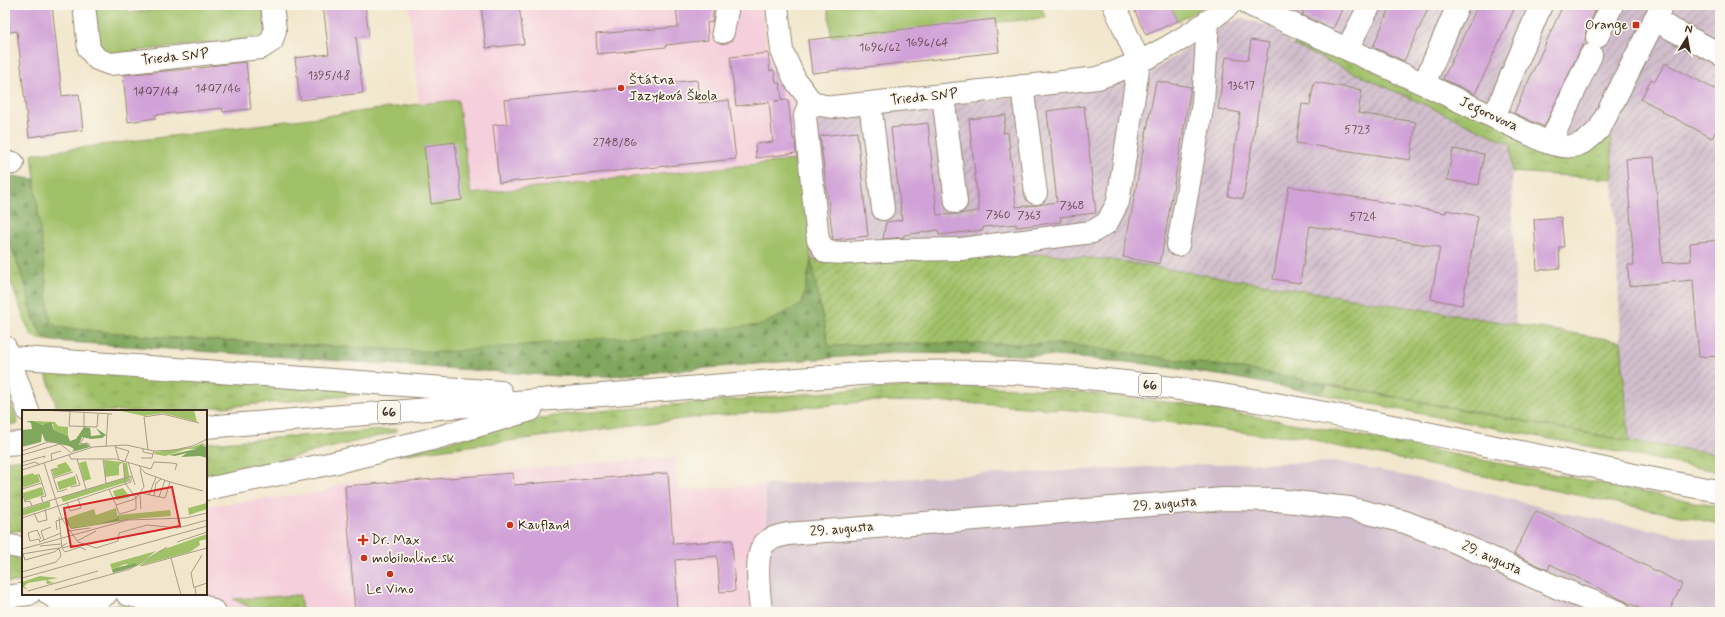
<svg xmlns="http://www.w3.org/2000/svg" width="1725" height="617" font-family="Mynerve,sans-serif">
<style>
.built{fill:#f5cfdb}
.industrial{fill:url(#industrial-furrows)}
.railway{fill:#d1bdcc}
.grass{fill:url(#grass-tufts);stroke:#6e7644}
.forest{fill:url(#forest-firs);stroke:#5e683e}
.park{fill:#a1c169;stroke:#6e7644}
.garden{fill:url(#garden-furrows);stroke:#6e7644}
.building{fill:#d1a2d8}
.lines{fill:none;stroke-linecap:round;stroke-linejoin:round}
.minor-casing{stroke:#968876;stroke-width:24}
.major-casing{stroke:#968876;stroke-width:24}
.minor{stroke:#fff;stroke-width:22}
.major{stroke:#fff;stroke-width:22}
.poi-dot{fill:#c8321e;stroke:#fbf7ec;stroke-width:1.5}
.labels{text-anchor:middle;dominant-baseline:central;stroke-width:3.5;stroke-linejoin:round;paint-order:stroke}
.number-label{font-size:12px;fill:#60484c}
.shield{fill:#fbf7ec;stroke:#75685c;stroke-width:1}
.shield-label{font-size:13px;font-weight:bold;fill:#3b2a1e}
.poi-label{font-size:14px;fill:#3b2a1e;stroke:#fbf7ec;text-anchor:start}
.street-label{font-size:14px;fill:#3b2a1e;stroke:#fbf7ec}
.inset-road{fill:none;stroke:#a99b87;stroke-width:1}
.view{fill:#d62828;fill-opacity:0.15;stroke:#d62828;stroke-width:2}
.inset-edge{fill:none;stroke:#3b2a1e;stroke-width:2}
</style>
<defs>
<pattern id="industrial-furrows" width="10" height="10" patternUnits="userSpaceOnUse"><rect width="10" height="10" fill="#d1bdcc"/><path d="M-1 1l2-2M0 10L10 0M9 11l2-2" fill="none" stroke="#ab9aa5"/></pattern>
<pattern id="grass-tufts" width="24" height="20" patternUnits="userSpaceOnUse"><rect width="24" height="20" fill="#a1c169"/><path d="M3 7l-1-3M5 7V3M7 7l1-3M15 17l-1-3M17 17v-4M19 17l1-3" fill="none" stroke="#849d56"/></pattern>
<pattern id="forest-firs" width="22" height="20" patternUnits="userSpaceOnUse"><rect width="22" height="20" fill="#80a75d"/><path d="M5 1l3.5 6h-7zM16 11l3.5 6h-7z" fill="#6a884c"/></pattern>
<pattern id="garden-furrows" width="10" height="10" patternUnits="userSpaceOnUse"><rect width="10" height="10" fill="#a1c169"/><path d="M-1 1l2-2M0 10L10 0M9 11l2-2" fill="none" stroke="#849d56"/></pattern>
</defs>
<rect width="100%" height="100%" fill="#fbf7ec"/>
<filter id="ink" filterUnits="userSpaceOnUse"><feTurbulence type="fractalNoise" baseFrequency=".025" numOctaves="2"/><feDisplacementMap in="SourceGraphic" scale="8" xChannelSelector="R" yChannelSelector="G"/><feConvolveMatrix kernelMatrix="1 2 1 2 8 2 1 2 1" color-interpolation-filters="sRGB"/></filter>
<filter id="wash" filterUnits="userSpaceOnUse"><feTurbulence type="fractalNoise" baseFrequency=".012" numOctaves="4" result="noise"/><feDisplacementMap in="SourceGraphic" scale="16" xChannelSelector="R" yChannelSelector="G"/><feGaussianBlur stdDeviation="0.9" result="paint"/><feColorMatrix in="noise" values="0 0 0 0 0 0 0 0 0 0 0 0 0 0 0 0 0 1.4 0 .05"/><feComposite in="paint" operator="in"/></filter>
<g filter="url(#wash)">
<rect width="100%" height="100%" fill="#f2e7cd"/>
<path class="built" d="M409,5h354l4,41 29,48 9,65 -334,35 -13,-93 -39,3z
M675,457l3,33 87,-5 6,127h-534l-34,-18h3v-88l118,-14 19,-9z"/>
<path class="industrial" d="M1251,5h469v449l-91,-13 -8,-100 -10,-204 -40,17z
M1241,18l32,9 20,18 218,99 5,180 -405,-64 -62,-6 -238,6 -6,-101 -9,-65 19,20 11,4 274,-31 40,-8 86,-56z"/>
<path class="railway" d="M1340,462l143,30 77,20 160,31v69h-949l-6,-127 447,-21z"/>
<path class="grass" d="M1170,5h38l-30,16z
M1300,37l271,117 40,-17 2,42 -101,-7 -1,-28 -218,-99z
M5,234l4,7 17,46 8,31 7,16 12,7 -14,-2 -7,-3 -5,-10 -22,-59z
M44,367l348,25 -214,19h-120z
M5,384l13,40 -13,1z
M1328,385l301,56 91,13v18l-400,-78z
M908,387h85l66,3 126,14 130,23 405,80v17l-390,-79 -25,-9 -42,-1 -178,-24 -135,-9 -78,-1 -190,18 -284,36 135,-35 32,-6 287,-24z
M396,429l2,1 -3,2 -189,46v-35z
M23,459v71l-18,2v-71z
M5,553l8,2 10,8v19h-18z
M300,595l2,17h-43l-26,-13z
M121,604l17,4 -5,4h-45l19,-6z"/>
<path class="forest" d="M5,175l29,4 24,148 101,10 281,15 362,-48 9,-44 18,86 62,-3 176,1 197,28 64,13 -8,9 -89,-17 -86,-13 -89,-8 -83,-2 -82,-1 -282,23h-51l-505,-35 -12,-7 -7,-16 -8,-31 -17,-46 -4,-7z"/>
<path class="park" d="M94,5h34l1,8 65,-8h68l4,24 -2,8 -163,18z
M828,5h212l6,13 -215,19z
M458,100l13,94 334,-35 6,101 -9,44 -41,21 -321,27 -281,-15 -101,-10 -6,-4 -2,-5 -18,-164 387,-50z"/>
<path class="garden" d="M1049,254l62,6 510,81 8,100 -365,-69 -197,-28 -176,-1 -62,3 -18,-86z"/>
<g id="blocks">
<path class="building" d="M5,5h47l10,91 17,-2 4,36 -54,7 -12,-106 -12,2z
M323,5h42l4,30 -13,2 7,56 -63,7 -5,-42 34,-4z
M481,5h38l5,39 -38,4z
M676,5h38l-2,17 -5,1 1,17 -42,5v2l-69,7 -1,-20 82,-7z
M1132,5h38l8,16 -32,14z
M1306,5h38l-11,24 -31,-14z
M1391,5h39l-26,56 -31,-14z
M1478,5h38l-41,89 -32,-15z
M1563,5h35l-12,27 -1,9 -5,9 -36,77 -30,-14z
M995,19l4,33 -187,21 -4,-33z
M1251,40l18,3 -26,156 -15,-3 12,-83 -22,-4 8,-52 22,3z
M768,53l2,18 4,-1 2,13h4l2,17 -7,1 13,-1 5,39h2l1,14 -40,5 -1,-14 18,-2 -4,-40 -33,4 -6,-49z
M246,62l5,47 -28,3 -1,-4 -67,7 1,3 -28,4 -5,-47 86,-8v-1z
M1665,63l55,29v32l-8,14 -51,-27 1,-1 -21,-11 10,-20 4,2z
M697,80l2,23 30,-3 7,59 -237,24 -6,-58 14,-1 -3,-24z
M1156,81l35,6 -31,177 -37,-7z
M1314,82l48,8 -4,23 58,9 -6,38 -114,-17 6,-39 8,1z
M1084,106l12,107 -36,4 1,5 -26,3 -19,2v-3l-33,3v3l-44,5 -1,-5 -34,5v2l-21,2 3,-17 16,-2 -11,-92 37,-5 9,92 20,-1 22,-3 -10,-92 37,-4 -3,18 5,-1 8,75 21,-2 20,-3 -10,-91z
M857,132l11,104 -35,4 -13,-104z
M455,142l7,58 -31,4 -7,-58z
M1453,149l31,5 -5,31 -32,-5z
M1654,157l8,106 29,-2 -1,-18 30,-3v116l-21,1 -6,-77 -64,6 -1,-21h6l-8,-106z
M1289,186l157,27v-3l32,6 -16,89 -31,-6 9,-52 -130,-21 -10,57 -27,-4z
M1561,217l3,30h-5l1,21 -23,2 -3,-51z
M513,473l1,12 154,-12 5,71 59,-4 3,51 -15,1 -3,-36 -42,4 3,52h-323l-10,-126z
M1536,511l146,73 -13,28h-22l-97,-48 -2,6 -34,-16z"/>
</g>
</g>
<g filter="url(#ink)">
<use href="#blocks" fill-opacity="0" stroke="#968876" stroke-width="1"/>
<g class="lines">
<defs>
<path id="minor" d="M84,5l5,44 8,10 13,5 151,-16 11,-7 3,-11 -3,-25
M777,5l5,46 13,29 15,20 10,5 13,2 265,-29c46,-15 94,-42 131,-73
M1114,5l25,57
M1250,5l174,79 122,58c25,9 37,5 54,-14l62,-123
M1654,20l66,34
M723,32l5,-27
M1597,37l15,-32
M1347,49l23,-44
M1424,84l34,-79
M1022,86l14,107
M943,95l13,107
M810,100l-5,16 13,124 8,12 20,1 56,-3 59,-1 131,-17 15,-9 11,-21 21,-140
M870,103l13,106
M1494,117l47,-112
M1550,143l41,-88
M5,163h8
M1178,245l25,-142 5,-82
M5,347l23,64
M5,545l18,3
M49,594c17,14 40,14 57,0
M127,594l68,18
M183,594l32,18
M5,597l24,-3
M761,612c-1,-16 -8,-57 4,-69 6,-6 15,-7 23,-9l436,-35 53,1 72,8 56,14 44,17 107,48 63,25"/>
<path id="major" d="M9,357l492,35
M206,427l654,-53c71,-4 143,-3 214,3 166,14 329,52 491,84 52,10 103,22 155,30
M5,444l18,-1
M206,489l127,-26 103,-25 95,-28"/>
</defs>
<use href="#minor" class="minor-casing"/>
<use href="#major" class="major-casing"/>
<use href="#minor" class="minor"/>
<use href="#major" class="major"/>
</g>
</g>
<g class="poi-dot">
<rect x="1632" y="21" width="8" height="8" rx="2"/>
<circle cx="621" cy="88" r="4"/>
<circle cx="510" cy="525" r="4"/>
<path d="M361 534h4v4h4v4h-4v4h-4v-4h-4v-4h4z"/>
<circle cx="364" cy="558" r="4"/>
<circle cx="390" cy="574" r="4"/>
</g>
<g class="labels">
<g class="number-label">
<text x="927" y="43">1696/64</text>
<text x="880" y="48">1696/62</text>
<text x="329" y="76">1395/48</text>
<text x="1241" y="86">13617</text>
<text x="218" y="89">1407/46</text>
<text x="156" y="92">1407/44</text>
<text x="1357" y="130">5723</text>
<text x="615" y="143">2748/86</text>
<text x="1072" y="206">7368</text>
<text x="998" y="215">7360</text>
<text x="1029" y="216">7363</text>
<text x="1363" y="217">5724</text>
</g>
<g class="shield">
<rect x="1139" y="374" width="22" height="22" rx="3"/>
<rect x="378" y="401" width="22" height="22" rx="3"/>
</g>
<g class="shield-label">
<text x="1150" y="385">66</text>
<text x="389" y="412">66</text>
</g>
<g class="poi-label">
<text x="1628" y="25" text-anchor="end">Orange</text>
<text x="629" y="80">Štátna<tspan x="629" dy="16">Jazyková Škola</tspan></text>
<text x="518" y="525">Kaufland</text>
<text x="371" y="540">Dr. Max</text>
<text x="372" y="558">mobilonline.sk</text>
<text x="390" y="589" text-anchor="middle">Le Vino</text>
</g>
<g class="street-label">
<text transform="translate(175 57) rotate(-6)">Trieda SNP</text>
<text transform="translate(924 97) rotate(-6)">Trieda SNP</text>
<text transform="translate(1489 114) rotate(25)">Jegorovova</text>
<text transform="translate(1165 504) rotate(-5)">29. augusta</text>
<text transform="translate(842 529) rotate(-5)">29. augusta</text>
<text transform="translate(1492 558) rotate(24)">29. augusta</text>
</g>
</g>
<g transform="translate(22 410)">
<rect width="185" height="185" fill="#f2e7cd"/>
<path d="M11,11l22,1 3,4 10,1v9l-14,-6 -1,-6 -15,1zM181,33l4,4 -4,-2 -6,4h-10l-22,7 -11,-2 1,-2 38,-5zM185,124v5l-8,2 1,4 -10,7 -52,14 21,-15zM134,141l-19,15 -12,-2 -13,6 -2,-6zM18,166l18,2 -11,2 7,3 -7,1 -1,-4 -18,3 -4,3 4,4 -6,-3v-5z" fill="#a1c169"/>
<path d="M4,11h7l9,4 9,-3 3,8 14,6 2,5 6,-2 8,-12 6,1 1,8 10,-1 -5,-7 10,7 -4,3 -11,1 -9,-2 -3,8 7,-2 4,4 -18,5 2,-3 -5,-3 -24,-5 -3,-8 -1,9 -19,5v-17l10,-1 -1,-6zM179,35l6,2v11l-7,-2 -19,1 6,-4 -12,3 -6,-1 27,-6zM96,105l2,5 15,-3 17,-1 -81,13 -6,-9 3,-1 10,8 37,-8zM113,153l2,3 -24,7 -1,-3 4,-2z" fill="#80a75d"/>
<path d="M82,50l19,2 -4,3v10l-14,2zM64,51l5,18 -7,2 -5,-18zM44,52l6,9 -18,6 -2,-7 6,-2 -1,-3zM102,53h3l3,18 -67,21 -2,-5 63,-19zM11,63l1,2 4,-1 2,8 -18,6 1,-12zM53,66l2,8 -18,6 -2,-8zM20,77l2,8 -19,6 -2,-8zM101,78l7,9 -14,3 -3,-9zM28,91v6l-28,9v-6zM94,98l2,10 -22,7 -25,3 -4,-10 27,-9 2,6z" fill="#a1c169"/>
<path d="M94,0h78l3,12 -34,-9 -19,3zM185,93v6l-18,6 -1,-7zM148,100l1,6 -51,4 -2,-5z" fill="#a1c169"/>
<path class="inset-road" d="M20,0l70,4M47,16l28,1M47,16l1,-14M62,16v-13M75,17l1,-13M62,27l-4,7 8,-1 3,5M93,36l4,14M84,37l2,-33M93,37l14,4 -4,10M121,39v3l10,2 1,-3M126,40l-4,-33 19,-3 36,9M0,41l26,-9 11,1M0,45l38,-11 13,10M47,45l2,4h45l35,10 3,-7 18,1 5,1 -2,6M119,48h11l1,-4M55,49l9,30M81,49l3,24M30,51l-1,-7 10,-3M101,51l2,22 11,15M1,52l22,-6 -1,2M106,52l7,23M22,53l18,56 16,23 18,6 22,-7 1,-8 28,-8 31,3 29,-8M0,56l13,-4 5,3M117,56l6,7 25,9 -5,16 -24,-5M35,58l-6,2 7,22 9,-3M0,60l71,-23 33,-2 28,6 20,-1 19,-4 14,-7M17,64l7,22 -5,1 2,5M32,68l19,-6M148,72l33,9M49,77l9,-2 -4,-11M0,79l20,-6M87,79l7,16 19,-6 9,-12 -4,-18M0,82l3,10 5,-1 2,5M118,85l1,14M127,85l7,-18M132,86l2,-13 5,-4M137,87l6,-17M45,92l3,9 11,-3 -3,-10M94,95l3,9 8,-2 9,-3v-11M0,99l109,-33v6l-109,36M12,103l4,9 9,-2 -2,-11M37,107l3,31 3,4 15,-5 6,3M35,120l-1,-9 10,-3M46,121l22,-3M22,130l-3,-9 10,-4M55,131l19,-10M17,132l22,-9M18,132l-1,-3 -9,2 -2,-8 9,-3 4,9M155,132l30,-10M18,136l21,-2M40,138l12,-3M0,139l106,-29 58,-2 21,-5M0,144l37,-6M1,144l2,6 29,-8 13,-9M149,148l10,37M119,156l66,-18M0,162l34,-10 5,-6 -2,-8M0,168l185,-52M172,178l-3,-15 11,-18M33,180l75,-21 37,-22M6,181l70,-20M174,185l-1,-8 12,-4"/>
<path class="view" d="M150,77l8,39 -109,21 -7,-39z"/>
<rect width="185" height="185" class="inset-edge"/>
</g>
<rect width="1725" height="617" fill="none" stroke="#fbf7ec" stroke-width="20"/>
<g transform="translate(1687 38) rotate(11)" stroke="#fbf7ec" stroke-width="3" paint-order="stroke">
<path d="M0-3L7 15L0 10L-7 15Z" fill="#3b2a1e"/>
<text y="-6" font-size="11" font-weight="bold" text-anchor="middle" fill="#3b2a1e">N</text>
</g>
</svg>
